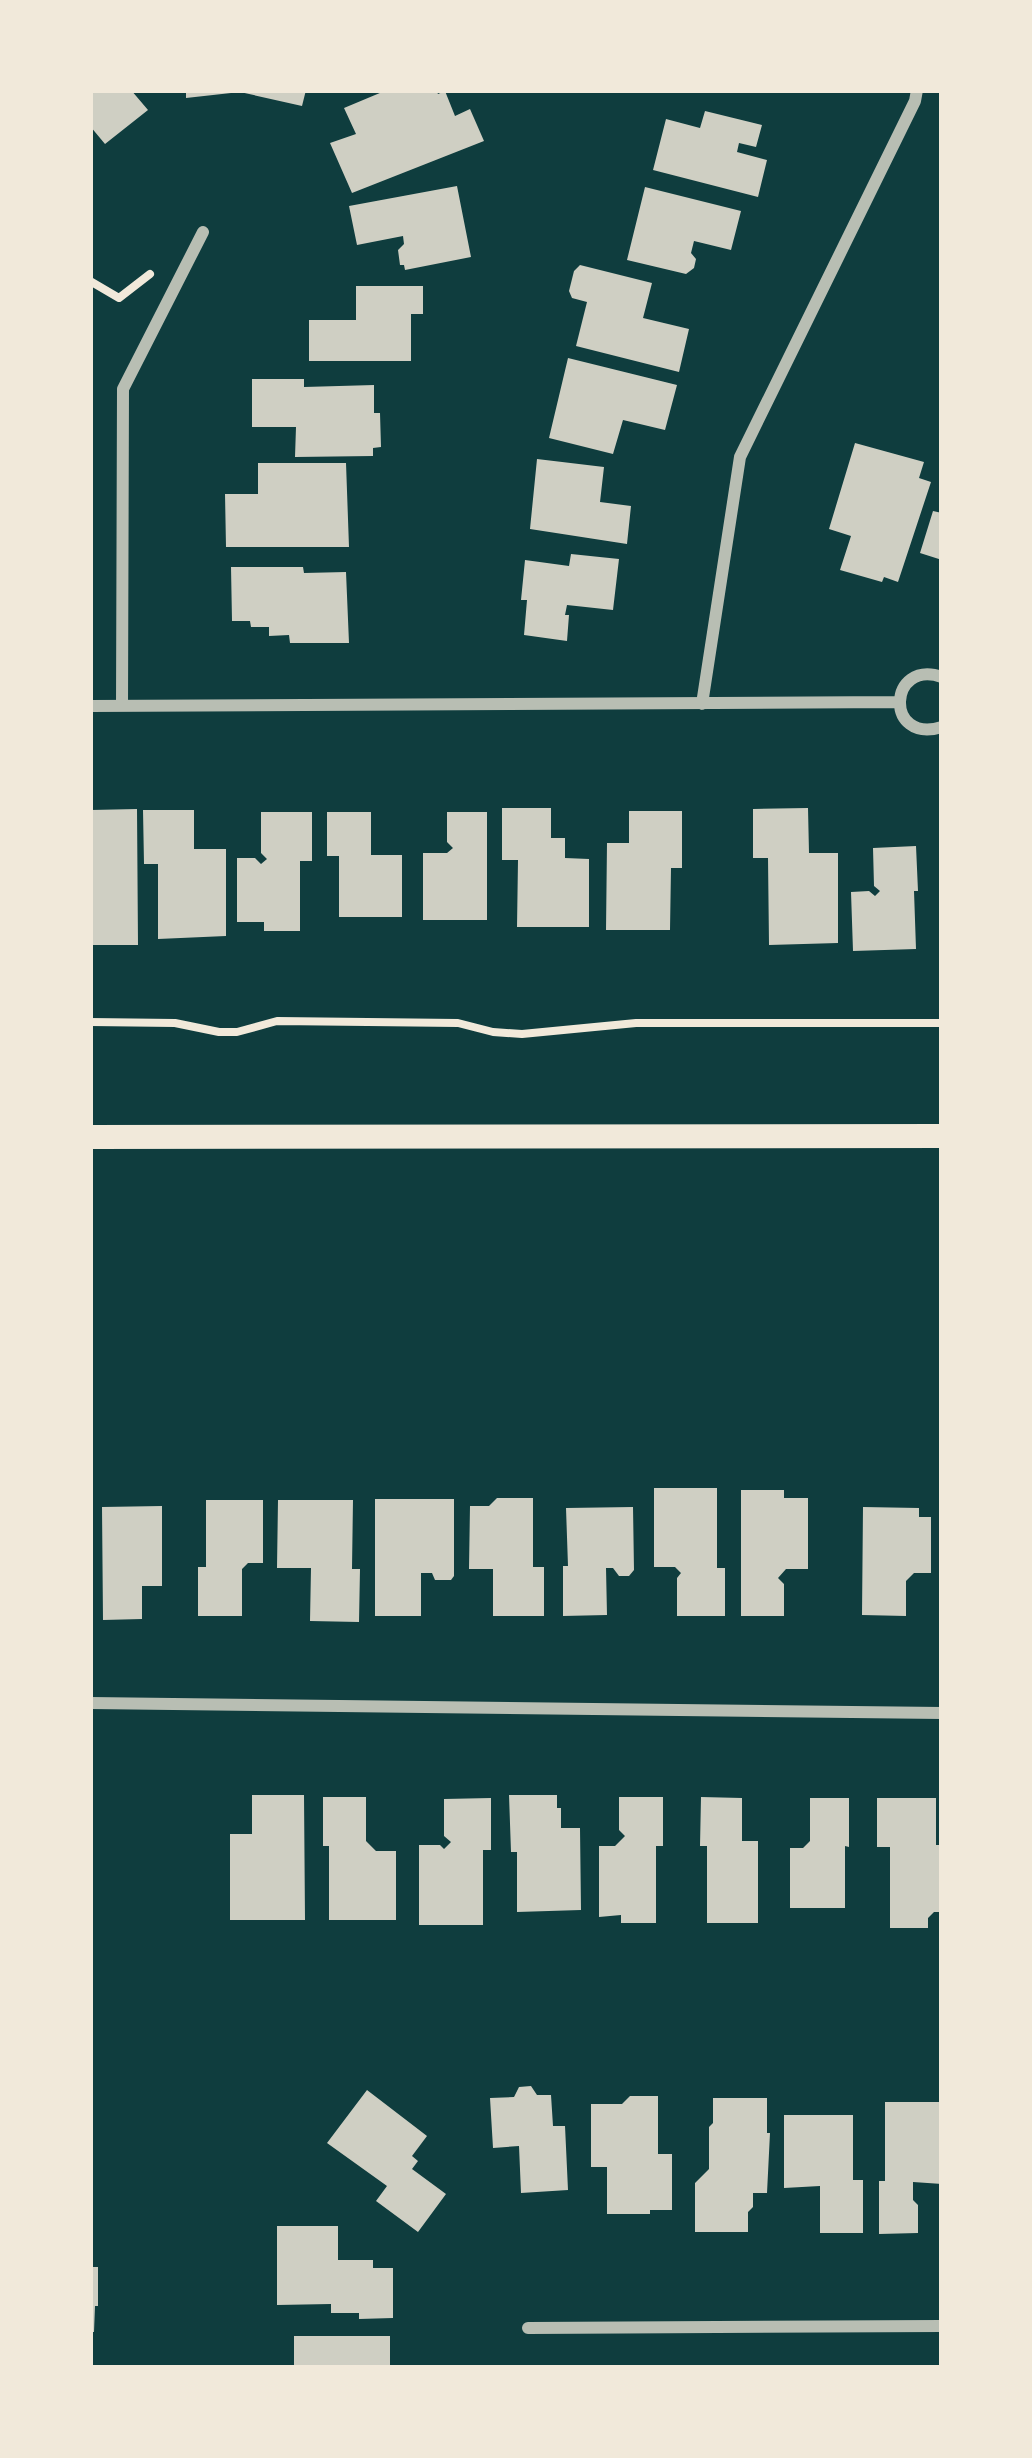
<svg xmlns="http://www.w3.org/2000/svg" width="1032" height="2458" font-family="'PT Sans Narrow',sans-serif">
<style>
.building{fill:#cfcfc3}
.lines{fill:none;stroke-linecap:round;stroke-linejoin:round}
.path{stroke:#f1e9da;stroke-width:8}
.minor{stroke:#b8beb3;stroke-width:12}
.secondary{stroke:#f1e9da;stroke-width:24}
</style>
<rect width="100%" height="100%" fill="#0f3d3e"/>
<path class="building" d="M90,90h41l17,20 -43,34 -15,-18z
M186,90h120l-4,16 -62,-14 -54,6z
M387,90h49l2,4 7,-3 10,25 15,-7 14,32 -132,52 -22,-50 26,-9 -12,-26z
M705,111l57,14 -6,22 -17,-4 -2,9 30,8 -9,37 -105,-27 13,-51 34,9z
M457,186l14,71 -66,13 -1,-5h-4l-2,-15 6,-6 -1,-8 -46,9 -8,-39z
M645,187l96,24 -10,39 -37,-9 -3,12 5,6 -2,9 -8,6 -59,-14z
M580,265l72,18 -9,35 46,11 -10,43 -103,-26 11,-44 -15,-4 -3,-7 5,-20z
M356,286h67v28h-12v47h-102v-41h47z
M568,358l109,27 -12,45 -42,-10 -10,34 -64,-16z
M252,379h52v8l70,-2v28h6l1,34 -8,1v8l-78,1 1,-30h-44z
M855,443l69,19 -5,16 12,4 -33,100 -14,-5 -2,5 -42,-12 11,-34 -22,-7z
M537,459l67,8 -4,35 31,4 -4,38 -97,-15z
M258,463h88l3,84h-123l-1,-53h33z
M933,511l9,2v47l-22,-7z
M571,554l48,5 -6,51 -46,-5 -2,10h4l-2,26 -43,-6 3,-35h-6l4,-40 44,6z
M231,567h72l1,6 42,-1 3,71h-59l-1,-8 -20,1v-9h-18l-1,-6h-18z
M502,808h49v30h14v20l24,1v68h-72l1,-67h-16z
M808,808l1,45h29v90l-69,2 -1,-87h-15v-49z
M137,809l1,136h-48l1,-135z
M143,810h51v39h32v87l-68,3v-75h-14z
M629,811h53v57h-11l-1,62h-64l1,-87h22z
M261,812h51v49h-12v70h-36v-9h-27v-64h18l6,6 6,-5 -6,-6z
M327,812h44v43h31v62h-63v-61h-12z
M447,812h40v108h-64v-67h24l6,-5 -6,-6z
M916,846l2,45h-4l2,58 -63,2 -2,-59 18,-1 6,5 5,-5 -6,-5 -1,-38z
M654,1488h63v80h8v48h-48v-38l4,-5 -6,-6h-21z
M741,1490h43v8h24v71h-22l-8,9 6,6v32h-43z
M497,1498h36v69h11v49h-51v-47h-24l1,-63h19z
M375,1499h79v77l-3,4h-16l-3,-7h-11v43h-46z
M206,1500h57v63h-15l-6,6v47h-44v-49h8z
M278,1500h75l-1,69h8l-1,53 -49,-1 1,-53h-34z
M162,1506v80h-20v33l-39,1 -1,-113z
M633,1507l1,63 -5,6h-10l-6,-8h-7l1,47 -44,1v-50h5l-2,-58z
M863,1507l56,1v9h12v56h-17l-8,8v35l-44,-1z
M252,1795h52l1,125h-75v-86h22z
M509,1795h48v13h4v20h19l1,82 -64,2v-60h-6z
M323,1797h43v44l10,10h20v69h-67v-74h-6z
M619,1797h44v49h-7v77h-35v-8l-22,2v-71h16l10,-10 -6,-6z
M701,1797l41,1v43h16v82h-51v-77h-7z
M491,1798v52h-8v75h-64v-80h21l4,4 7,-7 -7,-6v-37z
M810,1798h39v49l-4,-1v62h-55v-60h13l7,-7z
M877,1798h59v47h6v67h-8l-6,6v10h-38v-81h-13z
M531,2086l6,9h14l2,31h12l3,64 -47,3 -2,-47 -26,2 -3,-50 24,-1 5,-10z
M367,2090l60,46 -15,20 6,5 -6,8 34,25 -28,38 -42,-31 11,-15 -60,-43z
M630,2096h28v58h14v56h-22v4h-43v-47h-16v-63h31z
M713,2098h54v35h3l-3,60h-14v14l-5,5v20h-53v-49l14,-14v-42l4,-4z
M885,2102h57v82l-29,-2v18l5,5v28l-39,1v-53h6z
M784,2115h69v65h10v53h-43v-47l-36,2z
M277,2226h61v34h35v8h20v50l-34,1v-6h-28v-9l-54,1z
M90,2267h8v39h-3l-1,26h-4z
M294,2336h96v32h-96z"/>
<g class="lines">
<path class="path" d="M90,281l29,17 31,-24
M90,1022l85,1 44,9h18l40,-11 181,2 35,9 29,2 114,-11h306"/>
<path class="minor" d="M942,677c-54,-19 -58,68 0,50
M702,704l38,-247 175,-356 2,-11
M90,706l809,-4
M122,706l1,-317 80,-157
M90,1703l852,10
M528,2328l414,-2"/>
<path class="secondary" d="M90,1137l852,-1"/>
</g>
<rect width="1032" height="2458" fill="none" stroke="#f1e9da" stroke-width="186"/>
</svg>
